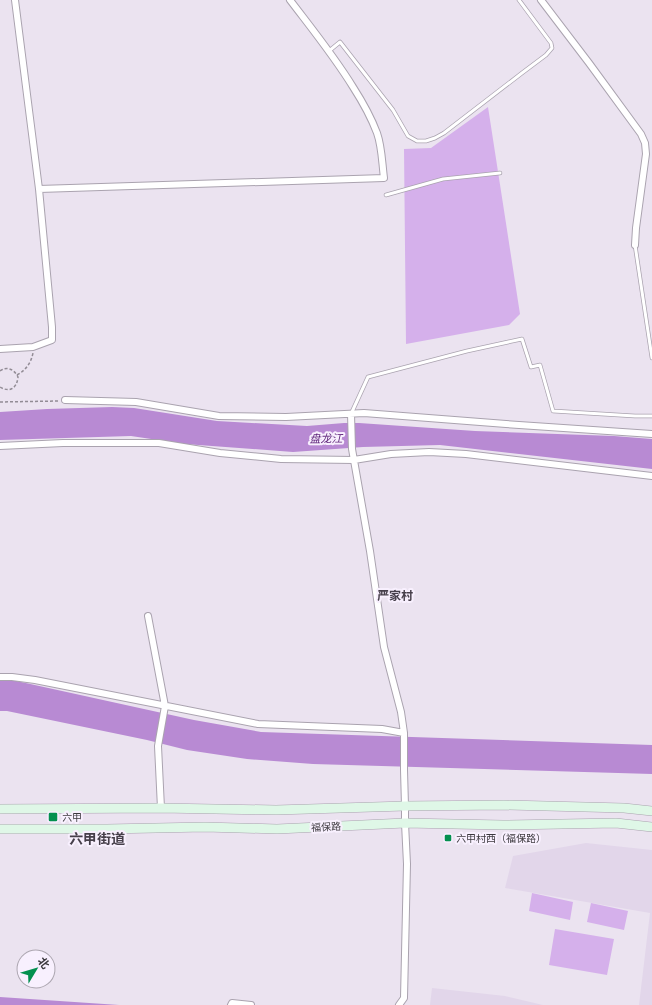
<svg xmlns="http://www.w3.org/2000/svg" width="652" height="1005" font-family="'DejaVu Sans','Noto Sans SC',sans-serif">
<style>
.built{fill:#e2d6ea}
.green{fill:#d5b0eb}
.water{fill:#b88ad3}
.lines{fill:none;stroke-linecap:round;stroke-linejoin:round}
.lane-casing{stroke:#aaa3af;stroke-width:4.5}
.street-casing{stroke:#aaa3af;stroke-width:8}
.secondary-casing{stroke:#aaa3af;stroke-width:10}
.path{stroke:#928c95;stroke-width:1.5;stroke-dasharray:3 2;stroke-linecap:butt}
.lane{stroke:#fff;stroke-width:3}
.street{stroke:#fff;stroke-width:6}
.secondary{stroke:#dff7e7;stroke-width:9}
.poi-dot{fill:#03904f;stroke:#f8f0fe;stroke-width:1.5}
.labels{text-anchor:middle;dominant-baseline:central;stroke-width:4;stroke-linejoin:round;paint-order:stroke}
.poi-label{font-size:10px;fill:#3c393e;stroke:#f8f0fe;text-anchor:start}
.street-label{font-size:10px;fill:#3c393e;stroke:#f8f0fe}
.water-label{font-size:11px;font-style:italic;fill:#61277d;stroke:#f8f0fe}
.quarter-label{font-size:12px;font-weight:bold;fill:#463f4a;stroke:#f8f0fe}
.district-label{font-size:14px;font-weight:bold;fill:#463f4a;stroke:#f8f0fe}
</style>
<rect width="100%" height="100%" fill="#ebe3f0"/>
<path class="built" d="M586,843l66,7v155h-13l11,-92 -145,-25 8,-32z
M432,988l73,8 38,9h-113z"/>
<path class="green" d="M488,107l32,207 -11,11 -103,19 -2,-195 27,-1z
M532,893l41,9 -3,18 -41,-9z
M591,903l37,8 -4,19 -37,-8z
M555,929l59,10 -7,36 -58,-10z"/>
<path class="water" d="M112,407l22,1 83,13 90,5 37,-3h15l116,8 139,5 38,3v30l-212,-24 -77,2 -70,5 -108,-8 -54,-8 -131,4v-28l47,-3z
M0,680h12l182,40 67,12 391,13v29l-339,-10 -66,-5 -60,-9 -40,-10 -140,-29h-7z
M0,997l119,8h-119z"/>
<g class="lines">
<defs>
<path id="lane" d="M329,51l11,-9 53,68 15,26 9,5h9l9,-3 9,-5 78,-60 24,-18 6,-7 -1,-5 -32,-43
M386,195l57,-16 57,-6
M635,245l17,113
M351,414l17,-37 99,-26 55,-12 9,28 9,-2 13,46 82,5h17"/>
<path id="street" d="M541,0l48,63 52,71 4,9 1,11 -10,74 -1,17
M39,189l345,-11c-2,-15 -2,-31 -7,-45 -6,-16 -15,-32 -24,-46 -19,-31 -41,-58 -63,-87
M0,349l33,-2 19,-7v-13l-13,-138 -24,-189
M65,400l71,2 83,14 67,1 78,-4 142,11 146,10
M351,414l1,35 18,102 14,96 17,65 3,21v37l1,36v17l2,41 -3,134 -5,7
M0,446l63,-3h96l61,10 61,6 73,1 37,-6 38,-2 37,2 186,22
M148,616l17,90 -7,40 3,62
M0,677h12l23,3 223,44 124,5 22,4
M231,1005l1,-2 19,2"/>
<path id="secondary" d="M0,809l161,-1 115,2 129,-4 99,-1 120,3 28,3
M0,829h107l98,-2 72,2 128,-6 98,2 113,-2 36,4"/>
</defs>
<use href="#lane" class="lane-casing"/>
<use href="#street" class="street-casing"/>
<use href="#secondary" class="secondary-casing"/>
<path class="path" d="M0,371c7,-5 14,-2 18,6 -1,11 -8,16 -18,10
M17,375c9,-5 14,-12 16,-22
M0,402l58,-1"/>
<use href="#lane" class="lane"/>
<use href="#street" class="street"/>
<use href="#secondary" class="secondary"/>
</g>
<g class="poi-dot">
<rect x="48" y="812" width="10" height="10" rx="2"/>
<rect x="444" y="834" width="8" height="8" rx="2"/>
</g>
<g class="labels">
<g class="poi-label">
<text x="62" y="817">六甲</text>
<text x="456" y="838">六甲村西（福保路）</text>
</g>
<g class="street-label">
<text transform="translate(326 827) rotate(-3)">福保路</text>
</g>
<g class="water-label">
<text transform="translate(326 439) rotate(-1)">盘龙江</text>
</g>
<g class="quarter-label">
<text x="395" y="596">严家村</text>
</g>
<g class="district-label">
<text x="97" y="839">六甲街道</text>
</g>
</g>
<g transform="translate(36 969) rotate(52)"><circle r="19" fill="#f8f0fe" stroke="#ada7b1"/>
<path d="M0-3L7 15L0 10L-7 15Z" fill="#03904f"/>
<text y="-6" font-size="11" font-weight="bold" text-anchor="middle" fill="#3c393e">北</text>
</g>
</svg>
